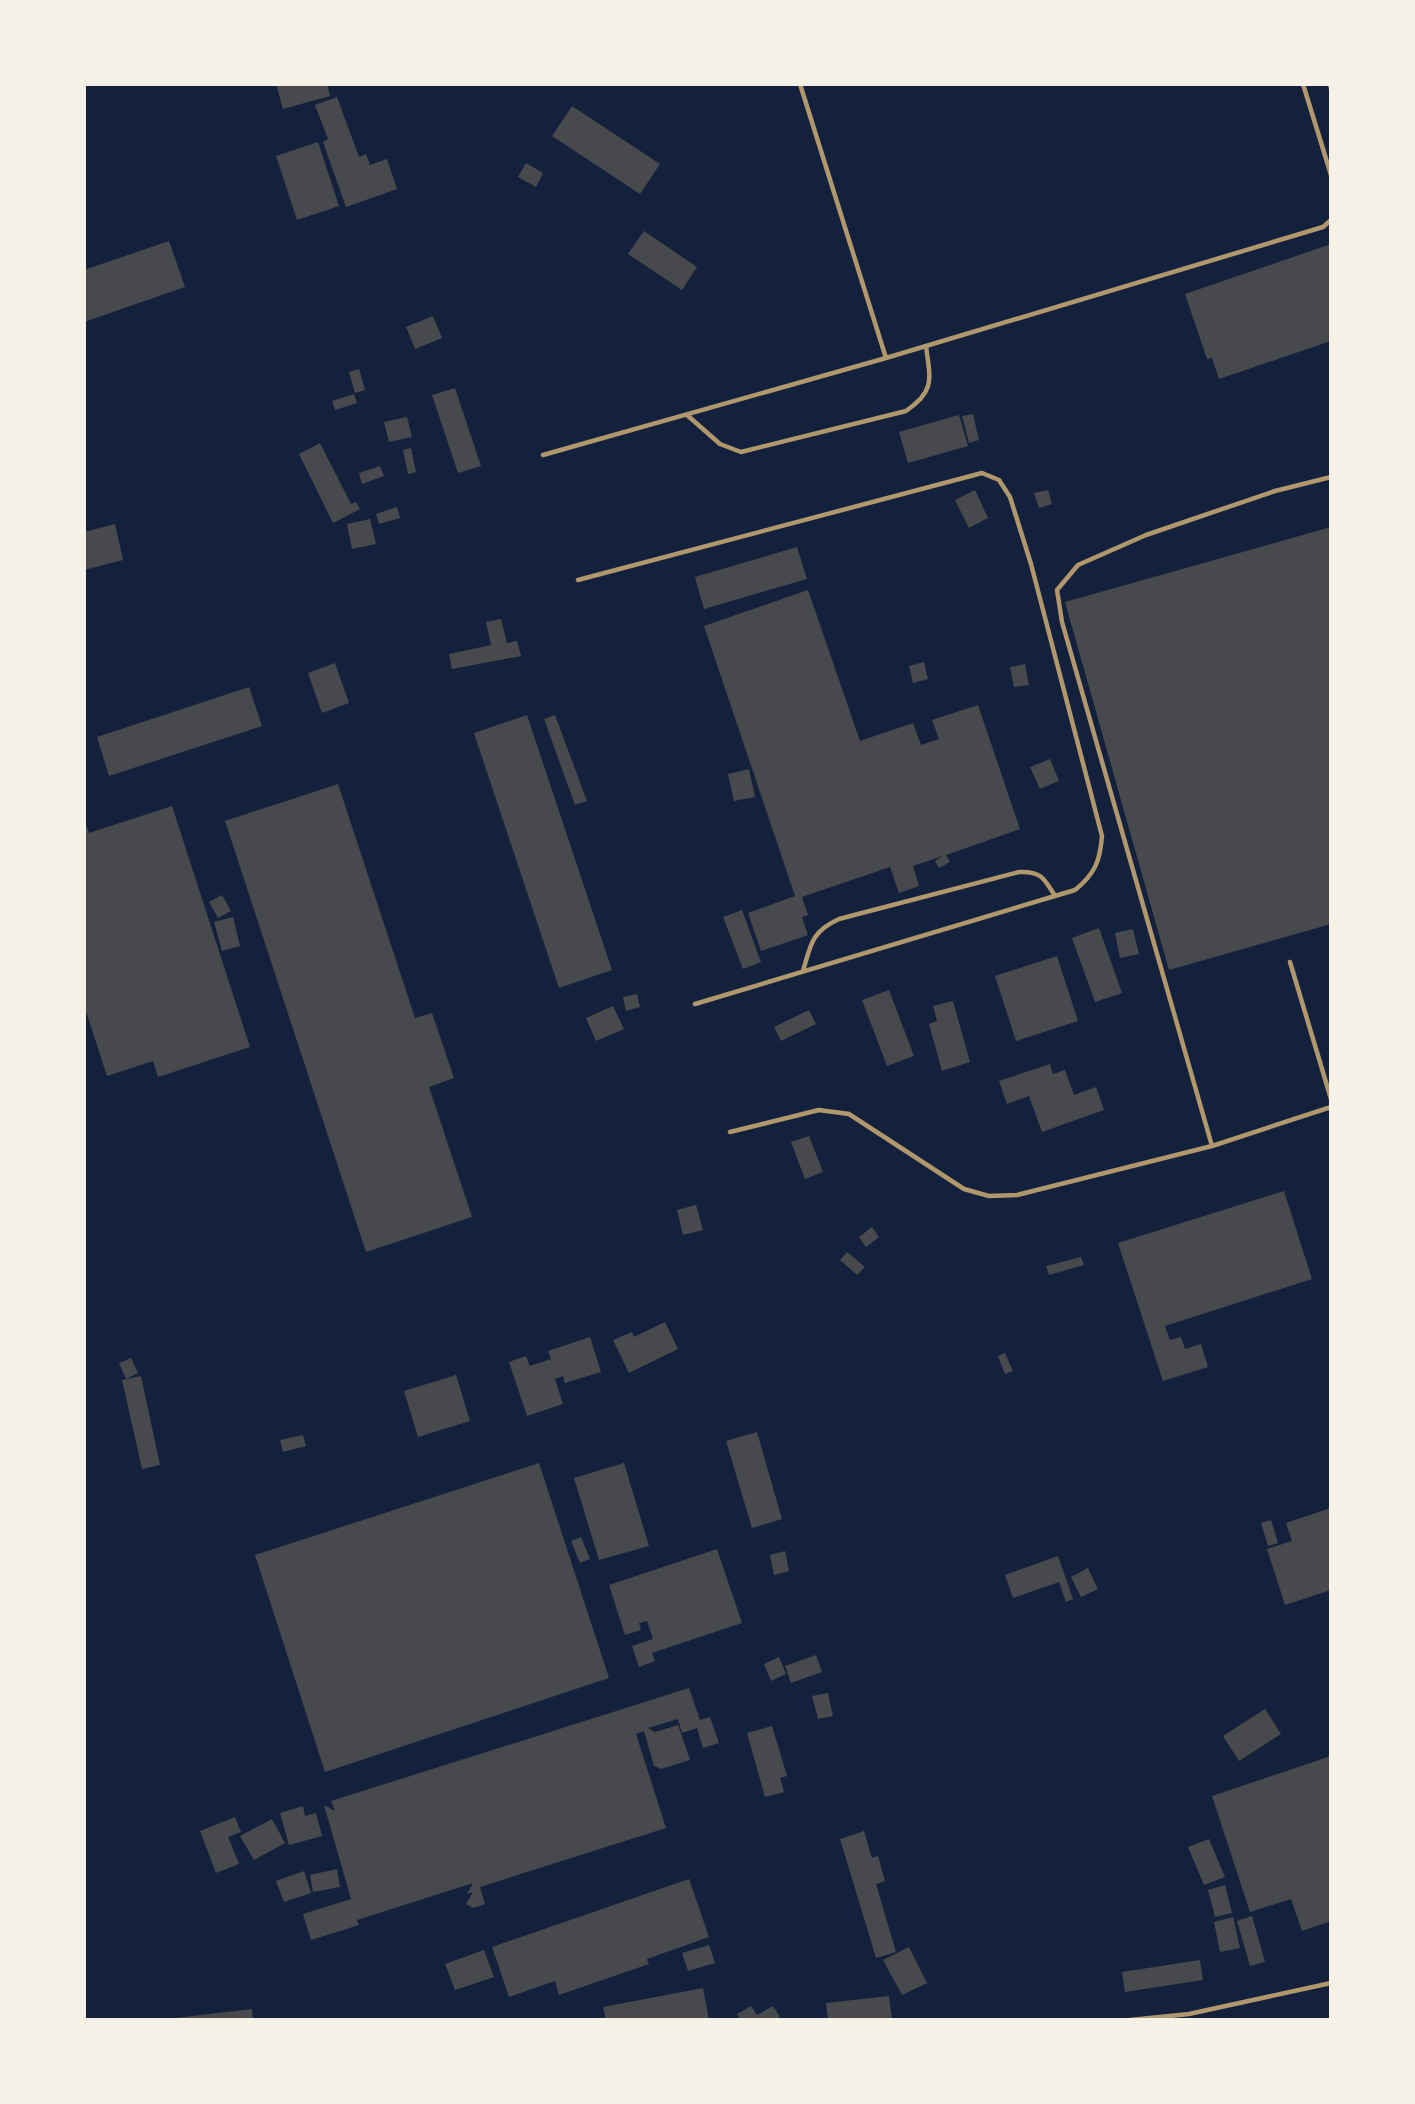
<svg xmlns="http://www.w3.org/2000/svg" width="1415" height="2104" font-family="Jost,sans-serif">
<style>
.building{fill:#48494c}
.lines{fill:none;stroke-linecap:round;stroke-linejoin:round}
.service{stroke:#b1986c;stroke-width:4.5}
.rail{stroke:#918062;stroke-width:5}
</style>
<rect width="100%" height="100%" fill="#14213d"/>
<path class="building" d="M276,84h51l3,12 -47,13z
M337,97l22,60 7,-3 4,11 17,-6 10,30 -51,18 -23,-65 5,-3 -13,-34z
M572,106l88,58 -20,30 -88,-58z
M318,142l21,64 -42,14 -21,-64z
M526,163l17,10 -7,14 -18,-10z
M644,231l53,36 -15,23 -54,-36z
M169,241l16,46 -101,35v-52z
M1331,244v97l-112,38 -7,-21 -5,1 -22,-65z
M433,316l9,22 -27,11 -9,-22z
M359,369l6,21 -10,3 -6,-21z
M455,388l26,78 -23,7 -26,-78z
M354,394l3,9 -22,7 -3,-9z
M973,414l6,26 -10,3 -7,-27z
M959,415l9,31 -60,17 -9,-31z
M407,417l5,20 -23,5 -5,-20z
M320,443l31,61 5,-2 4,7 -27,14 -34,-69z
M411,448l5,24 -8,2 -5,-24z
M380,466l4,10 -22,8 -3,-11z
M975,490l13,28 -19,10 -14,-28z
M1048,490l4,14 -13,4 -5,-15z
M397,507l3,11 -21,6 -3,-10z
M370,519l6,25 -24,5 -5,-25z
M115,524l8,36 -39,10v-38z
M1331,527v397l-162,46 -104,-368z
M797,547l10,32 -103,30 -9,-32z
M808,590l52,151 53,-18 8,22 18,-6 -7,-19 46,-15 42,124 -74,26 4,7 -11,6 -4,-7 8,-5 -30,10 6,20 -20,7 -9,-26 -88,30 6,18 -6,2 6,18 -47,16 -13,-38 47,-17 -91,-270z
M501,619l6,24 10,-2 4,15 -69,13 -3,-15 42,-9 -5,-23z
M924,662l4,17 -15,4 -4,-17z
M335,663l14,40 -27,10 -14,-40z
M1025,664l4,21 -15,2 -4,-20z
M249,687l13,39 -153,50 -12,-39z
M527,715l85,255 -53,18 -85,-255z
M555,715l32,86 -12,4 -31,-86z
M1050,759l9,22 -19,8 -10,-22z
M749,769l6,28 -21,4 -6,-27z
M338,784l77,234 17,-5 22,65 -25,9 43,130 -106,35 -141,-431z
M172,806l78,241 -92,30 -5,-16 -46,15 -23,-71v-186l5,14z
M222,895l9,16 -13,7 -9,-16z
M742,910l19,52 -18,7 -20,-52z
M233,917l7,29 -18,5 -8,-29z
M1099,928l23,65 -27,9 -23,-64z
M1133,929l6,25 -19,4 -5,-25z
M1057,956l21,65 -62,20 -21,-65z
M889,990l25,66 -27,10 -25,-66z
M637,994l3,13 -14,4 -3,-14z
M953,1001l17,61 -28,9 -13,-47 8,-3 -4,-15z
M613,1006l11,23 -28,12 -10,-23z
M809,1010l7,14 -35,17 -7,-14z
M1050,1064l3,10 12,-4 9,25 22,-8 8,23 -62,22 -13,-36 -22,8 -8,-23z
M809,1136l14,36 -18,7 -14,-37z
M1284,1191l28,88 -147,47 5,14 11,-3 4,12 16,-5 7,23 -45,14 -45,-138z
M696,1205l7,25 -20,5 -6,-25z
M872,1227l7,10 -13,10 -7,-10z
M847,1252l18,15 -8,8 -17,-15z
M1081,1257l3,8 -35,10 -3,-9z
M665,1322l13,27 -49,24 -16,-33 19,-8 2,5z
M590,1337l11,35 -36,11 -2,-7 -8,3 8,25 -36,12 -18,-54 17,-6 4,10 21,-7 -3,-8z
M1005,1353l8,18 -8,3 -7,-18z
M131,1358l7,15 -12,6 -7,-16z
M456,1375l14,46 -52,16 -14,-46z
M141,1376l19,89 -18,4 -20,-89z
M757,1432l25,87 -30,9 -26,-87z
M303,1435l3,11 -23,6 -3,-12z
M539,1463l70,215 -284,94 -70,-217z
M624,1463l25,83 -50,14 -25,-82z
M1331,1508v82l-46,15 -18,-56 25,-8 -6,-18z
M1271,1520l7,23 -10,3 -7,-23z
M581,1537l9,22 -10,4 -9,-22z
M717,1549l25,74 -90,30 3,8 -16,6 -7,-21 21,-7 -6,-18 -8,2 2,7 -16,5 -16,-50z
M785,1551l4,20 -15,4 -4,-20z
M1058,1556l15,43 -7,3 -7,-20 -46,16 -8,-23z
M1088,1568l10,21 -17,8 -10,-20z
M816,1655l6,17 -31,11 -6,-17z
M779,1657l7,17 -15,7 -7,-17z
M689,1688l11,32 10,-3 9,26 -16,5 -6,-20 -15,5 -4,-14 -30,9 7,4 23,-7 12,35 -29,9 -7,-3 -10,-35 -8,3 30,94 -186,59 5,17 -12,4 -7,-4 7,-12 -6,2 6,-11 -116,37 2,5 -48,15 -8,-26 48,-15 -27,-94 11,6 -4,-10z
M828,1693l5,23 -15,3 -6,-23z
M1265,1709l16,25 -42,27 -16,-25z
M772,1726l15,50 -7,2 4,14 -19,5 -18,-64z
M1331,1756v165l-29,10 -11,-32 -41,13 -38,-116z
M303,1806l2,10 11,-3 6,23 -33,9 -9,-32z
M235,1817l6,15 -13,5 11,27 -23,9 -16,-42z
M272,1819l13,24 -31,17 -14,-24z
M864,1831l8,27 6,-2 7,25 -9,3 20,68 -20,6 -36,-119z
M1209,1839l16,38 -21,8 -16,-38z
M337,1869l3,18 -27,5 -3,-17z
M304,1871l7,22 -27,9 -8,-21z
M689,1879l20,58 -62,22 2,5 -90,31 -4,-14 -46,16 -17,-50z
M1225,1885l7,28 -17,4 -7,-27z
M1252,1916l13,46 -15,4 -13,-45z
M1233,1917l7,31 -20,4 -6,-30z
M709,1945l6,18 -27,8 -6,-18z
M909,1947l18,36 -25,12 -19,-35z
M484,1950l10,27 -39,13 -10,-26z
M1200,1960l3,20 -78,12 -3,-20z
M703,1988l6,32h-103l-3,-13z
M889,1996l3,24h-64l-2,-17z
M751,2006l6,9 16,-9 7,11 -5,3h-34l-4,-6z
M252,2009l1,11h-78v-2z"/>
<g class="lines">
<path class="service" d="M800,84l86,274
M1303,84l28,91
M687,415l33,29 21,8 165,-41c30,-20 24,-33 20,-65
M543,455l343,-97 437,-131 8,-7
M578,580l404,-107 17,7 11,17 21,67 71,272c-2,25 -7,38 -27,54l-380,114
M1290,962l41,137
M803,971c8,-27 8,-39 36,-52l180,-47c22,-1 25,6 36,24
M730,1132l89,-22 30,4 115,75 25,7 28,-1 195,-49 119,-39
M1212,1146l-150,-524 -5,-32 21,-25 68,-30 129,-44 56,-14
M1130,2020l59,-6 142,-31"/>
<path class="rail" d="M1330,84l1,4"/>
</g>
<rect width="1415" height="2104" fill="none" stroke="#f6f1e7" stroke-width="172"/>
</svg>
